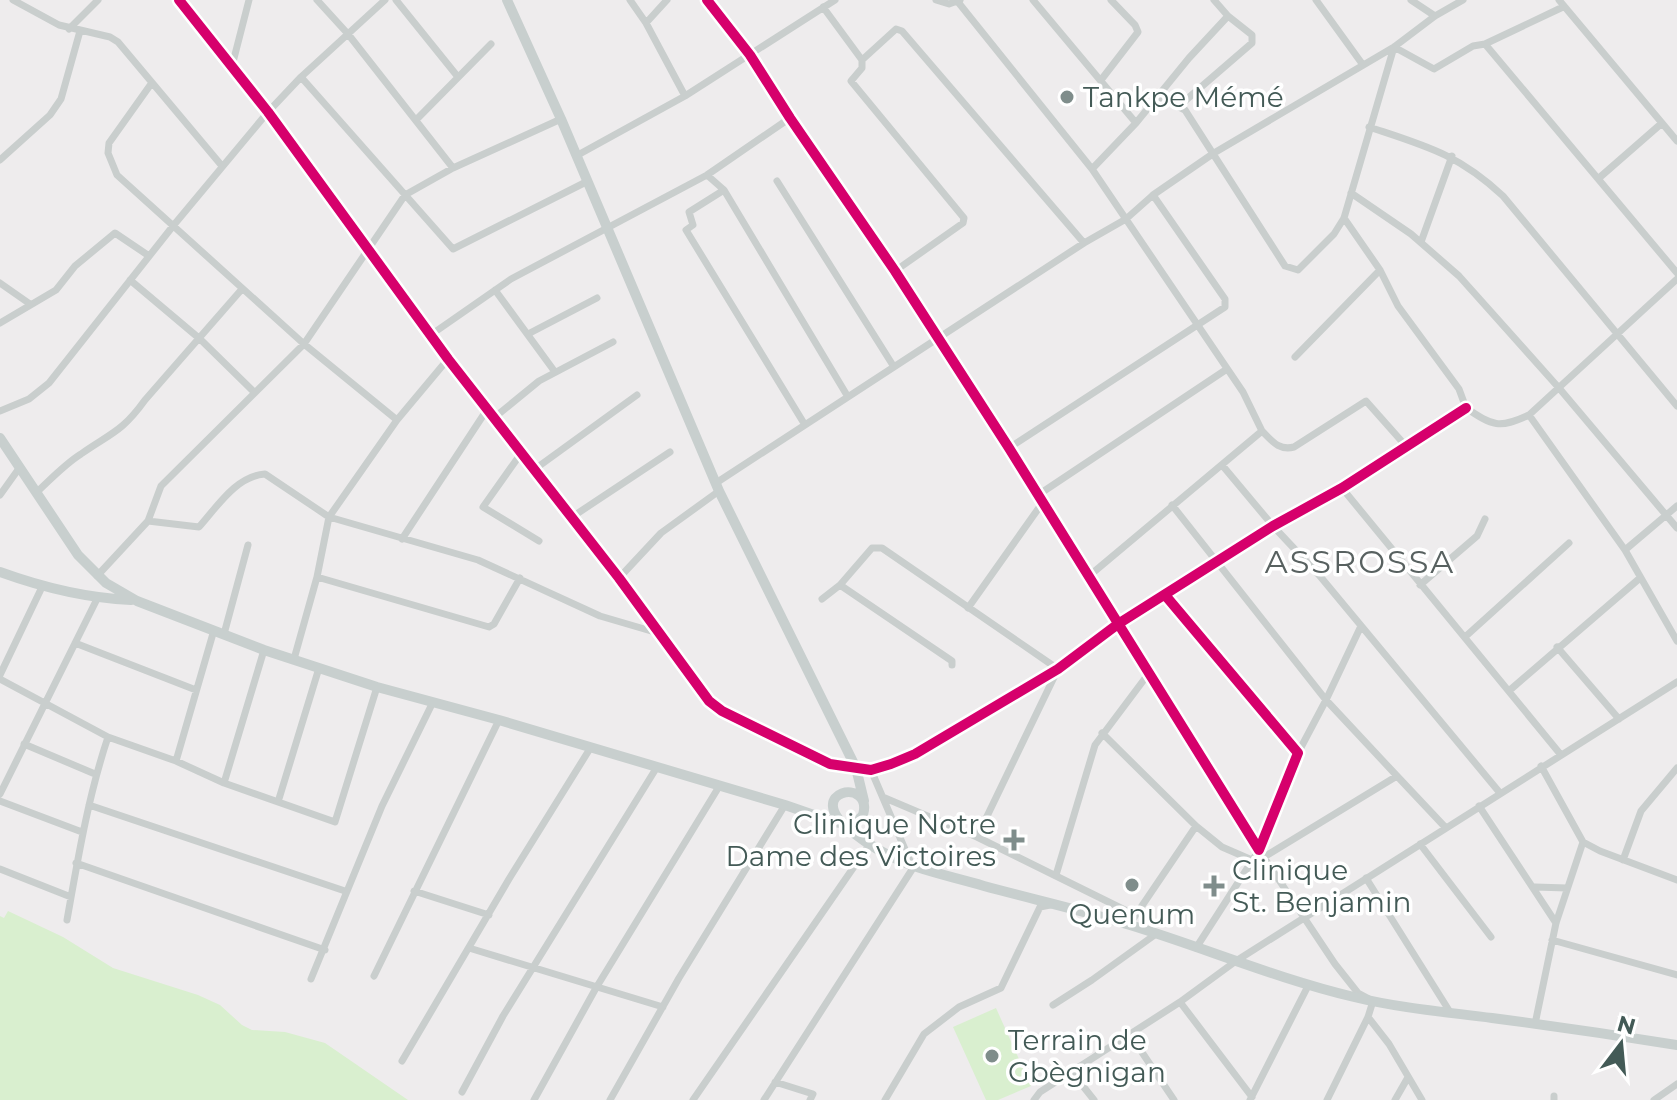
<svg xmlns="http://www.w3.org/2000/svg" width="1677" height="1100" font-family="Montserrat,sans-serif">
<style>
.green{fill:#d9efcf}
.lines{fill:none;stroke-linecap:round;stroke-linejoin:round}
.street{stroke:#c9cecd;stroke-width:7}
.secondary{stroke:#c8cfce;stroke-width:10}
.cycleway-casing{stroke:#fff;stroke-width:15}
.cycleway{stroke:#d6006c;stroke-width:10}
.poi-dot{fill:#7f8d8b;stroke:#fff;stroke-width:3}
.labels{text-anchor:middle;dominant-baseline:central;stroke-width:7;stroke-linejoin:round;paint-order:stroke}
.poi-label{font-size:28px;fill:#435a56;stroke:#fff;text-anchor:start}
.quarter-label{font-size:32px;letter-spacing:2px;fill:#586160;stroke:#fff}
</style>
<rect width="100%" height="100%" fill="#eeeced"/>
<path class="green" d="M8,911l55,26 50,31 85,27 22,10 22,20 10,5 33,2 40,11 83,57h-408v-184l4,2z
M996,1008l35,78 -33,14h-12l-33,-73z"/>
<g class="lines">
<path class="street" d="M13,0l46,25 51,12 8,5 104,124
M179,0l89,112 180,247 171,219 90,123 13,10 108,53 41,6 20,-6 24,-10 143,-85 60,-45 155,-98 69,-38 124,-80
M317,0l31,34 105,134
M396,0l62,77
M630,0l16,23 39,73
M707,0l43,55 40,63 105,153 114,177 250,402 39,-97 -133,-158
M936,0l13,4 11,-4
M1033,0l103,123
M1316,0l47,65
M1411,0l24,16
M1559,0l118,141
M958,2l134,167 151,223 19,39 -173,145
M823,7l39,53
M646,23l21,-23
M69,29l29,-29
M1485,44l192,229
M1394,47l40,22 39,-23 12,-2 78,-37
M232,66l17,-66
M301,77l152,172 135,-68
M1101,80l37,-48 -3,-7 -24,-25
M151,84l-42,59 -1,10 9,22 187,169 93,76
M1157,96l28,14 100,156 13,4 36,-36 10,-16 50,-171
M1179,106l73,-63v-8l-24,-19 -14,-16
M416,120l75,-76
M1369,127c57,19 89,27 134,69l174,210
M576,156l109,-60 150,-96
M0,160l50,-45 11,-16 19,-68
M1092,169l44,-46 53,-65 39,-42
M707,175l17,15 124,207
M1599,178l63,-55
M777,181l117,186
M724,190l-35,22 4,13 -7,5 119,195
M1351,193l60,41 48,42 100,112 118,140
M1344,218l36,52 18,36 61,83 7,19c27,18 33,21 63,7l96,135 52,91
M1421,242l31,-86
M895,271l68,-48 1,-5 -113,-137 11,-13v-8l34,-31 6,2 182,212
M130,280l70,59 54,53
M0,283l30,21
M495,290l60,82
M0,323l56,-33 19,-24 40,-33 34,23
M432,334l79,-55 196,-104 83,-57
M528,334l69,-36
M1295,357l85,-87
M0,411l29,-12 20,-16 124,-157 95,-114 33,-35 84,-77
M1529,415l148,-136
M495,417l44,-36 74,-39
M1262,431c10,10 17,20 32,16l72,-46 39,44
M1009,448l216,-141v-8l-72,-104
M522,452l-39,55 56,34
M1222,465l51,61 46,49 181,218
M535,469l102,-74
M716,483l368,-240 42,-24 27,-24 61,-42 180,-106 41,-31 28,-16
M1342,488l219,267
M37,492c14,-13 28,-28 44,-38 30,-21 41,-22 64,-54l97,-111
M0,495l20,-28
M1038,495l189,-126
M1172,505l154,195 35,-74
M572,517l98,-65
M148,521l51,6c18,-20 37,-51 66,-53l64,43 149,43 122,56 58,17
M402,539l86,-131
M1625,550l52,-44
M97,576l51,-55 13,-35 143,-142 101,-149 48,-27 108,-49
M317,577l172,50 5,-3 26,-46
M619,578l42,-45 58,-42
M840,585l112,76v4
M1420,585l57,-49 8,-17
M822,599l18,-14 32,-37h10l176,121 -81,168
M968,608l75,-106
M224,634l24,-89
M1465,637l104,-94
M75,643l121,47
M1557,647l62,72
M294,659l23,-82 12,-60 68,-97 51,-61
M0,675l42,-88
M0,679l108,58 68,24 48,22 111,39 42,-135
M1510,690l130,-112
M1102,733l94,93
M24,744l71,30
M1298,753l28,-53 71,76
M176,761l38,-131
M1541,766l42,76 17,9 77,29
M224,783l40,-133
M0,794l97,-195
M885,798l92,39 158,78
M0,801l82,31
M278,802l41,-134
M89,805l256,86
M1479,806l77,117
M1420,844l71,93
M1264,857l133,-81 48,51
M1623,860l18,-49 36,-43
M76,863l249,87
M0,869l71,28
M1056,875l39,-130 54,-72
M1366,878l84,134
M1535,887l32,1
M414,891l75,24
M67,920c11,-62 21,-123 41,-183
M1129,925l67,-99 26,21 30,13
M1552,940l125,35
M469,948l194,59
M1196,948l63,-98 76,114 23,29 15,8 -5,16 -41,83
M374,976l125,-256
M311,979l71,-173 51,-104
M1180,1002l72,95
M1053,1005l39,-25 64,-46
M1368,1017l21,27 33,56
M1535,1024l21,-101 27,-81
M1129,1033l45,67
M402,1061l107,-182 82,-132
M1071,1071l23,29
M775,1082l38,12 -3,6
M462,1092l41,-76 154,-249
M534,1100l62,-112 124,-203
M610,1100l69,-122 106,-173
M693,1100l176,-255
M764,1100l149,-232 -42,-98
M885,1100l39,-66 35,-27 42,-19 39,-81 10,-2
M1034,1100l6,-8 140,-90 56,-41 441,-279
M1250,1100l59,-116
M1395,1100l12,-21
M1554,1100v-4
M1654,1100l23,-16"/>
<path class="secondary" d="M507,0l54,119 158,372 137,277 8,33
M0,438l78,117 28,28 31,18 127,49 113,37 122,33 286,85 49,17c12,2 21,4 29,-7 11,-39 -63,-24 -12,16 47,37 78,39 133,55 48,13 97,24 146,39 75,23 148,54 224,72 45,11 92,15 138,21 61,8 123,17 185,27
M0,572c44,16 85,26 131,28"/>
<defs>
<path id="cycleway" d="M179,0l89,112 180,247 171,219 90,123 13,10 108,53 41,6 20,-6 24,-10 143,-85 60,-45 155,-98 69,-38 124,-80
M707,0l43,55 40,63 105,153 114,177 250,402 39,-97 -133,-158"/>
</defs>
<use href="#cycleway" class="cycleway-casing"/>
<use href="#cycleway" class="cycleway"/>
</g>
<g class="poi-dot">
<circle cx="1067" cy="97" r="8"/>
<path d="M1010 828h8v8h8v8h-8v8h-8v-8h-8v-8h8z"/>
<circle cx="1132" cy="885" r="8"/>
<path d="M1210 874h8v8h8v8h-8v8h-8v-8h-8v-8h8z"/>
<circle cx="992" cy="1056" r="8"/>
</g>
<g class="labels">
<g class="poi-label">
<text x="1083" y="97">Tankpe Mémé</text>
<text x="996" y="824" text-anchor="end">Clinique Notre<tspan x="996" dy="32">Dame des Victoires</tspan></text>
<text x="1232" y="870">Clinique<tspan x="1232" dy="32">St. Benjamin</tspan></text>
<text x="1132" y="914" text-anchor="middle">Quenum</text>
<text x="1008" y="1040">Terrain de<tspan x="1008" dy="32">Gbègnigan</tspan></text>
</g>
<g class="quarter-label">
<text x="1360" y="561">ASSROSSA</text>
</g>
</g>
<g transform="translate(1621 1044) rotate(16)" stroke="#ffffff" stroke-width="6" paint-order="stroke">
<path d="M0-6L14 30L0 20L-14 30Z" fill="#435a56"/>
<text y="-12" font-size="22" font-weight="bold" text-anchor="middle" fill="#435a56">N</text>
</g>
</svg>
